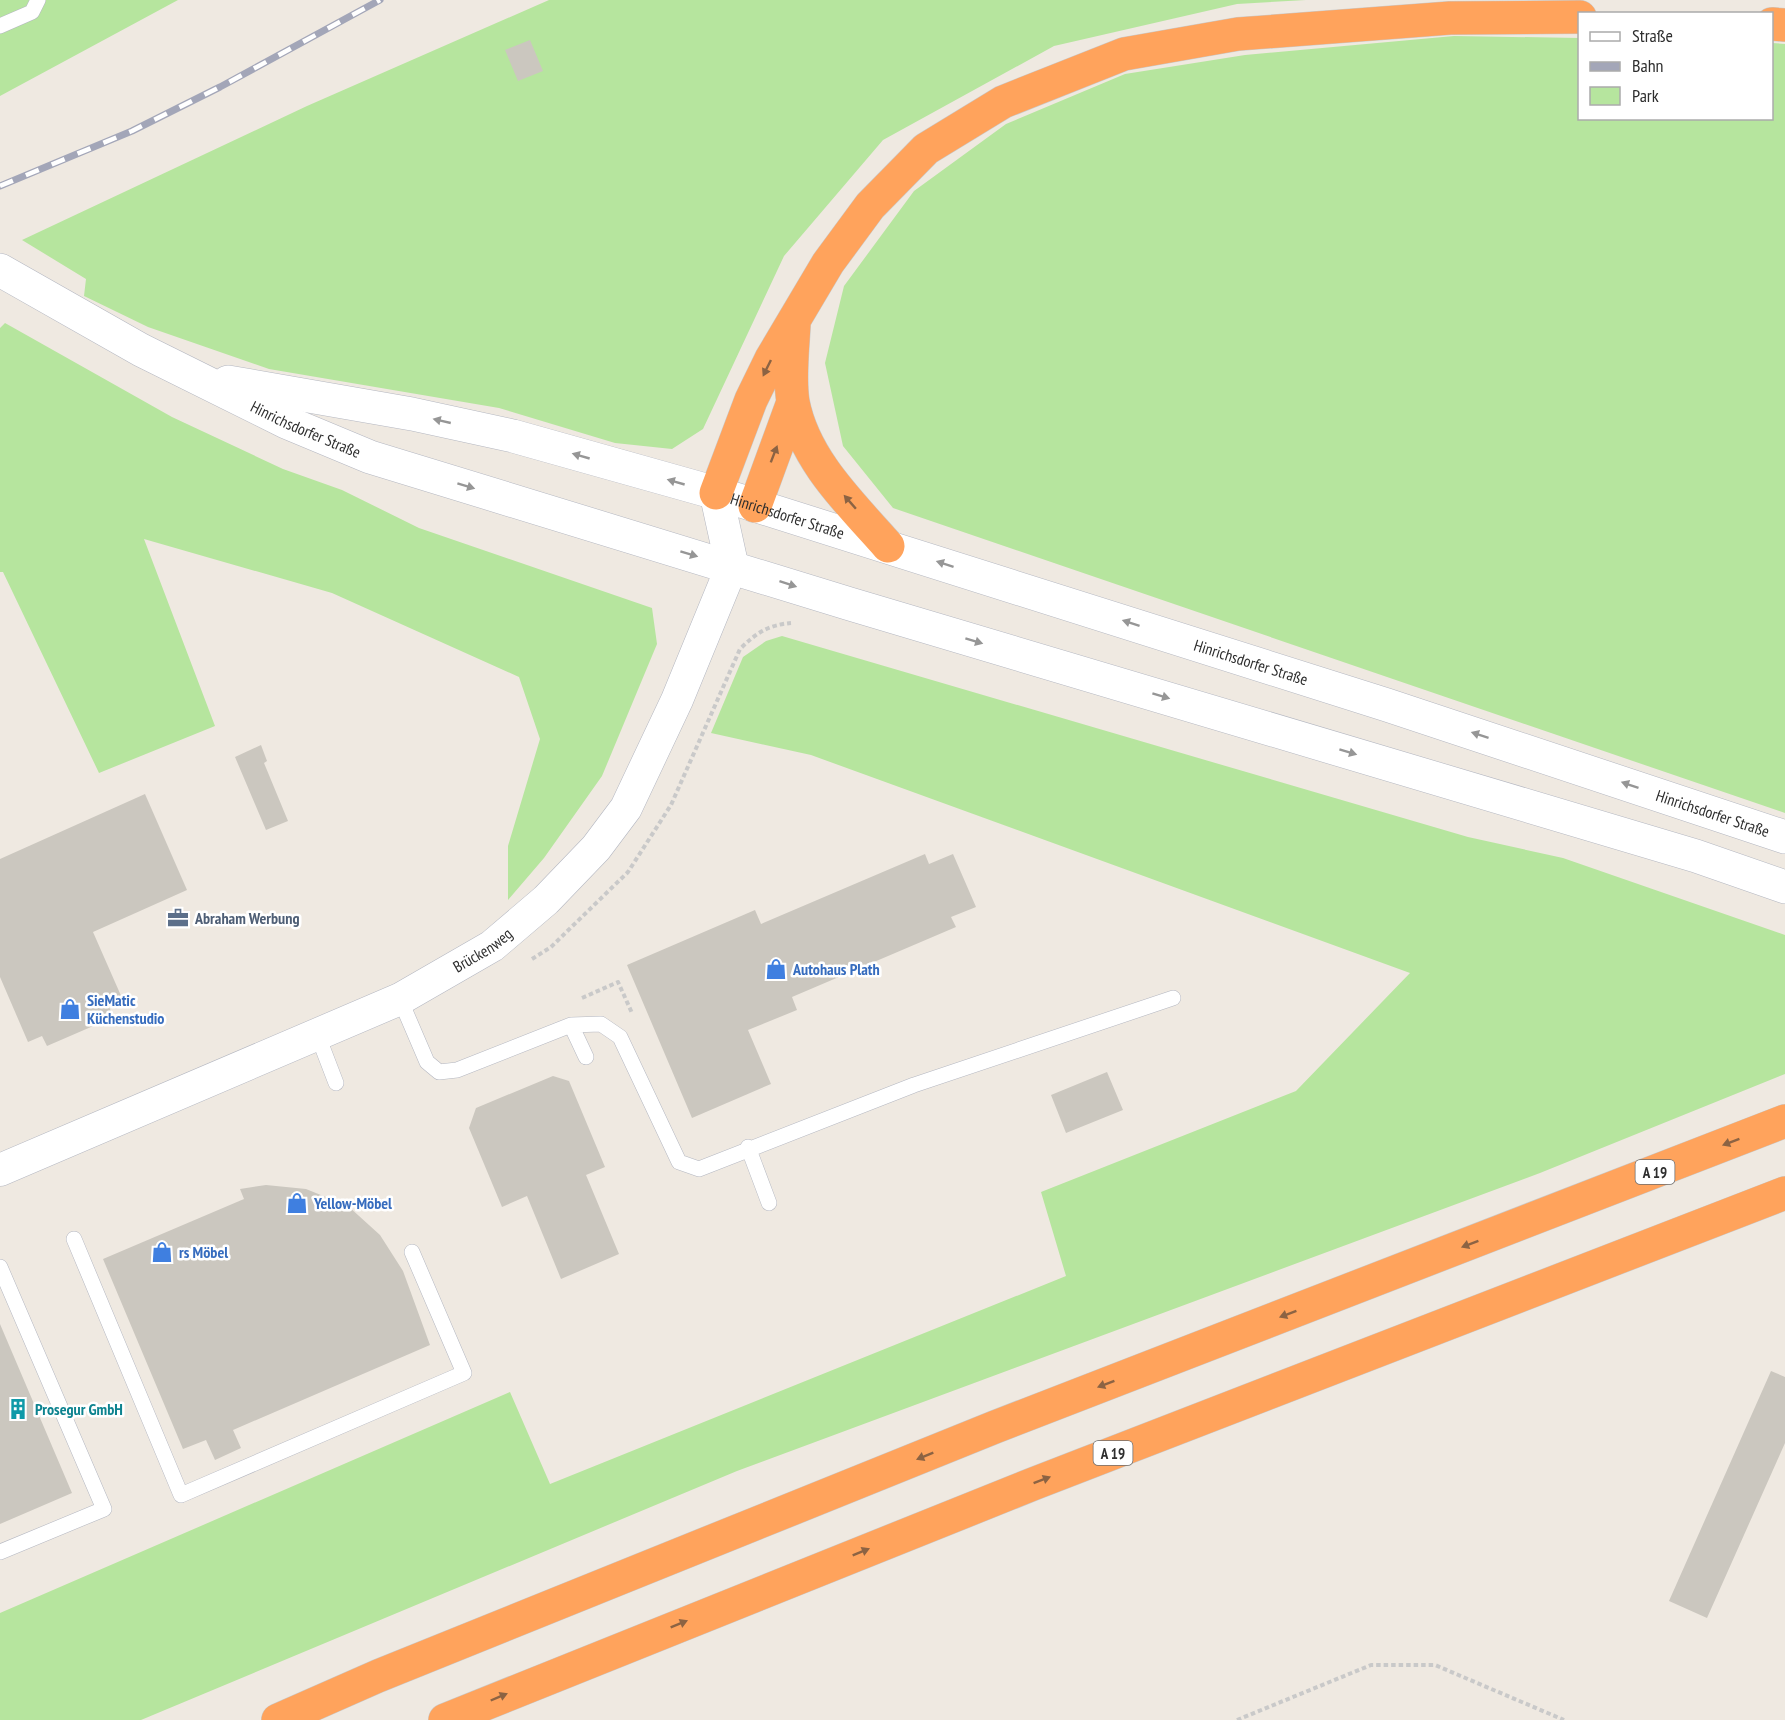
<svg xmlns="http://www.w3.org/2000/svg" width="1785" height="1720" font-family="'PT Sans Narrow',sans-serif">
<style>
.green{fill:#b6e59e}
.building{fill:#cbc7bf}
.lines{fill:none;stroke-linecap:round;stroke-linejoin:round}
.lane-casing{stroke:#b4b7c1;stroke-width:16}
.street-casing{stroke:#b4b7c1;stroke-width:33}
.secondary-casing{stroke:#b4b7c1;stroke-width:34}
.highway-casing{stroke:#c9c9c9;stroke-width:34}
.path{stroke:#c9c9c9;stroke-width:4;stroke-dasharray:4.5 3;stroke-linecap:butt}
.lane{stroke:#fff;stroke-width:15}
.street{stroke:#fff;stroke-width:32}
.secondary{stroke:#fff;stroke-width:33}
.highway{stroke:#ffa35c;stroke-width:33}
.rail-casing{stroke:#a3a6b8;stroke-width:7}
.rail{stroke:#fff;stroke-width:4.5;stroke-dasharray:14;stroke-linecap:butt}
.oneway{fill:#8c6343}
.oneway2{fill:#969696}
.labels{text-anchor:middle;dominant-baseline:central;stroke-width:5;stroke-linejoin:round;paint-order:stroke}
.shield{fill:#fff;stroke:#6d6d6d;stroke-width:1.5}
.shield-label{font-size:15px;font-weight:bold;fill:#2e2e2e}
.street-label{font-size:16px;fill:#2e2e2e;stroke:#fff}
.service-label{font-size:16px;font-weight:bold;fill:#4e5e75;stroke:#fff;text-anchor:start}
.shop-label{font-size:16px;font-weight:bold;fill:#366cbe;stroke:#fff;text-anchor:start}
.culture-label{font-size:16px;font-weight:bold;fill:#0d838f;stroke:#fff;text-anchor:start}
</style>
<rect width="100%" height="100%" fill="#efe9e1"/>
<path class="green" d="M0,0h178l-178,96z
M549,0h757l-69,4 -183,42 -171,94 -99,116 -81,173 -31,20 -57,-6 -116,-35 -230,-39 -121,-42 -64,-31 2,-17 -64,-39 285,-134z
M1454,36l125,2 1,80h192v-75l13,1v769l-892,-305 -50,-62 -18,-83 19,-77 70,-95 92,-67 119,-50 120,-19z
M5,323l167,94 111,52 59,21 77,38 233,80 5,36 -55,132 -58,82 -36,42v-54l32,-107 -21,-62 -187,-84 -188,-54 71,187 -116,47 -96,-201h-3v-244z
M782,636l686,201 95,21 222,77v139l-245,99 -803,298 -596,249h-141v-107l510,-221 40,92 516,-208 -25,-84 255,-101 114,-118 -599,-218 -100,-22 32,-76 23,-16z"/>
<path class="building" d="M530,40l13,31 -25,10 -13,-31z
M261,745l6,16 -3,2 24,58 -22,9 -31,-73z
M145,794l42,96 -94,42 29,66 -14,7 6,12 -67,29 -5,-10 -14,6 -28,-65v-118z
M925,854l4,10 24,-10 23,53 -25,10 5,10 -164,70 5,13 -49,20 23,54 -79,34 -65,-153 128,-55 6,14z
M1107,1072l16,38 -57,23 -15,-38z
M553,1076l16,5 36,86 -19,8 33,79 -58,25 -34,-83 -25,11 -33,-79 7,-20z
M266,1185l40,4 42,17 32,29 23,36 27,74 -197,85 8,18 -26,12 -9,-20 -23,9 -80,-190 141,-60 -4,-10z
M0,1324l72,169 -72,31z
M1771,1371l14,6v66l-78,175 -38,-17z"/>
<g class="lines">
<defs>
<path id="lane" d="M0,26l32,-14 6,-12
M400,999l27,63 12,10 18,-2 114,-45 30,-1 19,13 59,125 20,7 215,-84 259,-87
M571,1025l15,32
M318,1036l18,47
M748,1147l21,56
M74,1239l107,256 283,-122 -52,-121
M0,1267l104,242 -104,43"/>
<g id="street">
<path id="s1" d="M0,1170l400,-171 92,-53 54,-46 50,-52 30,-40 51,-108 55,-134"/>
</g>
<g id="secondary">
<path id="s2" d="M0,270l141,80 145,72 84,35 480,147 846,252 89,31"/>
<path id="s3" d="M228,382l184,32 101,22 203,57 671,212 398,132"/>
<path d="M716,493l16,73"/>
</g>
<path id="highway" d="M1772,24l13,1
M794,324c-1,24 -5,53 -1,78 11,58 58,102 95,144
M716,493l35,-93 20,-41 57,-96 42,-57 56,-57 77,-47 121,-48 114,-20 212,-16 130,-1
M755,506l38,-104
M278,1720l100,-44 617,-249 790,-306
M445,1720l588,-236 752,-291"/>
</defs>
<use href="#lane" class="lane-casing"/>
<use href="#street" class="street-casing"/>
<use href="#secondary" class="secondary-casing"/>
<use href="#highway" class="highway-casing"/>
<path class="path" d="M532,959l19,-12 77,-75 43,-67 69,-156c16,-16 28,-24 51,-26
M582,998l36,-16 14,31
M1237,1720l134,-55h64l129,55"/>
<use href="#lane" class="lane"/>
<use href="#street" class="street"/>
<use href="#secondary" class="secondary"/>
<use href="#highway" class="highway"/>
<defs>
<path id="rail" d="M0,186l132,-55 88,-44 160,-87"/>
</defs>
<use href="#rail" class="rail-casing"/>
<use href="#rail" class="rail"/>
</g>
<defs><path id="oneway-solid" d="M-6-.8H1V-3.2L6.5 0L1 3.2V.8H-6Z" transform="scale(1.5)"/></defs>
<g class="oneway">
<use href="#oneway-solid" transform="translate(767 368) rotate(116)"/>
<use href="#oneway-solid" transform="translate(774 454) rotate(-69)"/>
<use href="#oneway-solid" transform="translate(850 502) rotate(-131)"/>
<use href="#oneway-solid" transform="translate(1731 1142) rotate(159)"/>
<use href="#oneway-solid" transform="translate(1470 1244) rotate(159)"/>
<use href="#oneway-solid" transform="translate(1288 1314) rotate(159)"/>
<use href="#oneway-solid" transform="translate(1106 1384) rotate(159)"/>
<use href="#oneway-solid" transform="translate(925 1456) rotate(158)"/>
<use href="#oneway-solid" transform="translate(1042 1480) rotate(-21)"/>
<use href="#oneway-solid" transform="translate(861 1552) rotate(-22)"/>
<use href="#oneway-solid" transform="translate(679 1624) rotate(-22)"/>
<use href="#oneway-solid" transform="translate(499 1697) rotate(-23)"/>
</g>
<g class="oneway2">
<use href="#oneway-solid" transform="translate(442 421) rotate(-167)"/>
<use href="#oneway-solid" transform="translate(581 456) rotate(-164)"/>
<use href="#oneway-solid" transform="translate(676 482) rotate(-164)"/>
<use href="#oneway-solid" transform="translate(466 486) rotate(17)"/>
<use href="#oneway-solid" transform="translate(689 554) rotate(17)"/>
<use href="#oneway-solid" transform="translate(945 564) rotate(-162)"/>
<use href="#oneway-solid" transform="translate(788 584) rotate(18)"/>
<use href="#oneway-solid" transform="translate(1131 623) rotate(-162)"/>
<use href="#oneway-solid" transform="translate(974 641) rotate(17)"/>
<use href="#oneway-solid" transform="translate(1161 696) rotate(17)"/>
<use href="#oneway-solid" transform="translate(1480 735) rotate(-162)"/>
<use href="#oneway-solid" transform="translate(1348 752) rotate(17)"/>
<use href="#oneway-solid" transform="translate(1630 785) rotate(-161)"/>
</g>
<defs>
<symbol id="office-bare" viewBox="-9 -9 18 18"><path d="M-6-3h4V-5.5h4V-3h4V5H-6ZM-1-4.5V-3h2v-1.5ZM-6 0V1H6V0Z" fill="#5c6f8a" stroke="#fff" stroke-width="2.5" paint-order="stroke"/></symbol>
<symbol id="shop-bare" viewBox="-9 -9 18 18"><path d="M-5-2.5h2.3a2.7 3.5 0 0 1 5.4 0H5L5.5 6h-11ZM-1.5-2.5h3a1.5 2.3 0 0 0-3 0Z" fill="#3f7fe0" stroke="#fff" stroke-width="2.5" paint-order="stroke"/></symbol>
<symbol id="building-bare" viewBox="-9 -9 18 18"><path d="M-4-6H4V6H1V3H-1V6H-4ZM-2.5-4.3h1.7v1.8h-1.7ZM.8-4.3h1.7v1.8H.8ZM-2.5-1h1.7V.8h-1.7ZM.8-1h1.7V.8H.8Z" fill="#0f9aa8" stroke="#fff" stroke-width="2.5" paint-order="stroke"/></symbol>
</defs>
<g fill-rule="evenodd">
<use href="#office-bare" x="163" y="903" width="30" height="30"/>
<use href="#shop-bare" x="761" y="954" width="30" height="30"/>
<use href="#shop-bare" x="55" y="994" width="30" height="30"/>
<use href="#shop-bare" x="282" y="1188" width="30" height="30"/>
<use href="#shop-bare" x="147" y="1237" width="30" height="30"/>
<use href="#building-bare" x="3" y="1394" width="30" height="30"/>
</g>
<g class="labels">
<g class="shield">
<rect x="1635.5" y="1160" width="39" height="24" rx="4.5"/>
<rect x="1093.5" y="1441" width="39" height="24" rx="4.5"/>
</g>
<g class="shield-label">
<text x="1655" y="1172">A 19</text>
<text x="1113" y="1453">A 19</text>
</g>
<g class="street-label">
<text stroke="none"><textPath href="#s2" startOffset="345">Hinrichsdorfer Straße</textPath></text>
<text stroke="none"><textPath href="#s3" startOffset="576">Hinrichsdorfer Straße</textPath></text>
<text stroke="none"><textPath href="#s3" startOffset="1062">Hinrichsdorfer Straße</textPath></text>
<text stroke="none"><textPath href="#s3" startOffset="1548">Hinrichsdorfer Straße</textPath></text>
<text stroke="none"><textPath href="#s1" startOffset="531">Brückenweg</textPath></text>
</g>
<g class="service-label">
<text x="195" y="918">Abraham Werbung</text>
</g>
<g class="shop-label">
<text x="793" y="969">Autohaus Plath</text>
<text x="87" y="1000">SieMatic<tspan x="87" dy="18">Küchenstudio</tspan></text>
<text x="314" y="1203">Yellow-Möbel</text>
<text x="179" y="1252">rs Möbel</text>
</g>
<g class="culture-label">
<text x="35" y="1409">Prosegur GmbH</text>
</g>
</g>
<rect x="1578" y="12" width="195" height="108" fill="#ffffff" stroke="#ababab" stroke-width="1.5"/>
<rect x="1590" y="32" width="30" height="9" fill="#ffffff" stroke="#ababab" stroke-width="1.5"/>
<text x="1632" y="42" font-size="18" fill="#2e2e2e">Straße</text>
<rect x="1590" y="62" width="30" height="9" fill="#a3a6b8" stroke="#ababab" stroke-width="1.5"/>
<text x="1632" y="72" font-size="18" fill="#2e2e2e">Bahn</text>
<rect x="1590" y="87" width="30" height="18" fill="#b6e59e" stroke="#ababab" stroke-width="1.5"/>
<text x="1632" y="102" font-size="18" fill="#2e2e2e">Park</text>
</svg>
